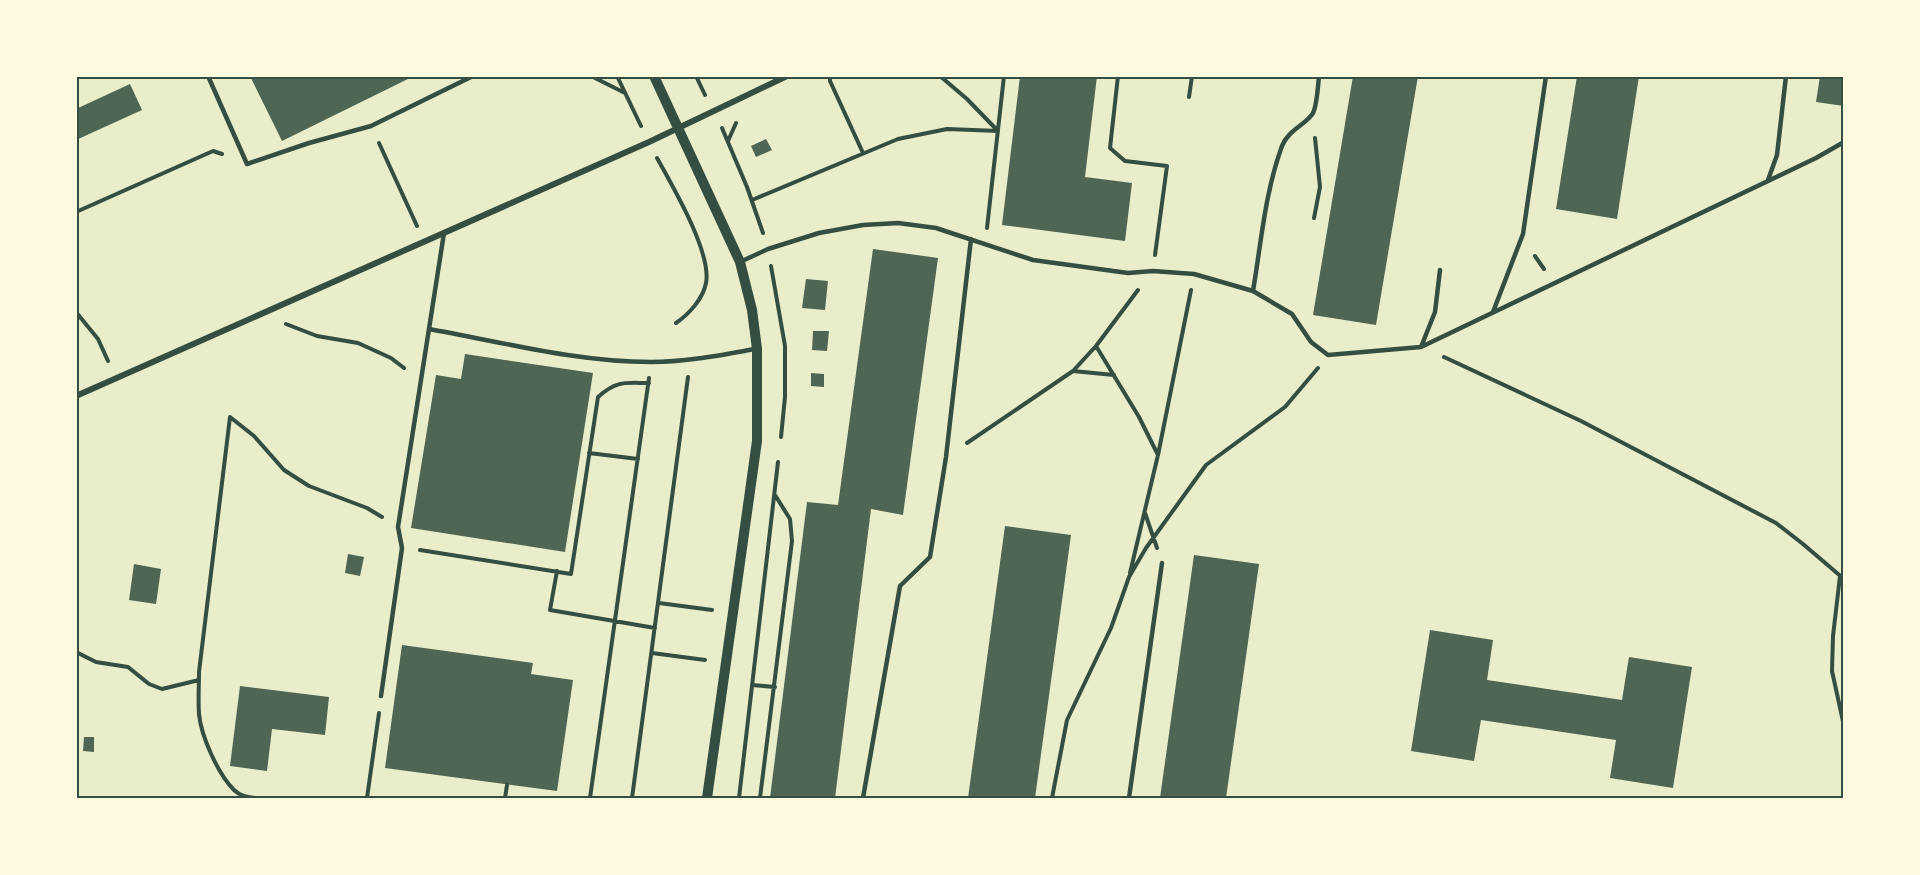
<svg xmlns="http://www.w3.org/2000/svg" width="1920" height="875" font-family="Raleway,sans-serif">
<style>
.building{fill:#4f6655}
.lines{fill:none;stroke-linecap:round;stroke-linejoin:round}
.path{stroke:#344e41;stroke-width:4}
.service{stroke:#344e41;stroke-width:4.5}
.minor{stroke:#344e41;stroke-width:6}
.tertiary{stroke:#344e41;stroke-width:10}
.neatline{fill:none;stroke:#344e41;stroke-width:2}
</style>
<rect width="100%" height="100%" fill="#e9edc9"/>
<path class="building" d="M250,76h164l-132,65z
M1020,76h77l-12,101 47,6 -7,58 -123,-16z
M1353,76h65l-42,249 -63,-10z
M1577,76h62l-22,143 -61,-10z
M1820,76h24v30l-28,-4z
M130,84l12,26 -66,30v-31z
M766,139l6,11 -16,7 -5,-11z
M873,249l65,9 -35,257 -32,-6 -36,289h-65l37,-296 31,3z
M806,279l22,2 -3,29 -23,-2z
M813,331h16l-2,20 -15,-1z
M465,354l128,19 -28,179 -154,-24 25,-153 25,4z
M811,373l13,1v13l-13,-1z
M1005,526l66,9 -36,263h-67z
M348,554l16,3 -4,19 -15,-3z
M1194,555l65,9 -33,234h-66z
M134,564l27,5 -5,35 -27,-4z
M1430,630l63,10 -6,40 135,20 7,-43 63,10 -19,121 -63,-10 6,-38 -135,-20 -7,41 -63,-10z
M402,645l131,18 -2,11 42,6 -16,111 -172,-23z
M240,686l89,11 -4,38 -53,-6 -5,42 -37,-5z
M84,737h10v15l-11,-1z"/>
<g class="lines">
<path class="path" d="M591,76l34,17
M617,76l24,50
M696,76l9,19
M830,76v5l33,72
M940,76l27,23 30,31
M1118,76l-8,72 15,13 42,5 -12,89
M1189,97l3,-21
M722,128l25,59 16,46
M728,141l8,-18
M379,143l38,83
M657,158c15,27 55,95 49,125 -3,16 -17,31 -30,40
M752,200l146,-61 49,-10 51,2
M76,212l137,-61 9,3
M1314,218l6,-31 -5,-49
M987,228l17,-152
M1535,256l9,13
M771,266l14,80v51l-4,40
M76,312l22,27 10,22
M286,324l31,12 41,7 33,15 13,10
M1096,346l43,71 19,38
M1444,357l137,64 195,102 27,21 41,35
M1073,371l41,4
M230,417l-31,255c0,14 -1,28 0,42 2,22 19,60 35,76 6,6 13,7 21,8
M230,417l24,19 30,34 25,16 58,22 15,9
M967,443l106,-72 23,-25 42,-56
M589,453l49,6
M1145,513l12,35
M420,550l151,24 27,-177c19,-17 27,-14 51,-14
M557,571l-7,39 105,18
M1130,573l28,-118 33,-165
M1840,576l-7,60 -1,35 12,55
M659,603l53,7
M76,652l20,10 32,5 21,17 13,5 37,-9
M652,653l53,7
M752,685l23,2
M367,798l12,-85
M505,798l2,-13
M590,798l59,-420
M632,798l56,-421
M739,798l39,-336
M760,798l32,-257 -2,-22 -15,-24
M1052,798l15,-78 44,-92 18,-51 17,-29 60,-83 79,-58 33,-39"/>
<path class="service" d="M208,76l39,88 62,-21 62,-17 102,-50
M1768,180l9,-25 9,-79
M740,262l28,-13 51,-16 44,-8 35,-2 38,5 97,32 95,13 25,-2 41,3 59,17c8,-47 12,-99 29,-145 6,-16 25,-22 31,-33 4,-8 5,-27 6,-37
M1253,291l39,23 19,28 17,13 93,-8 14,-35 5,-42
M1493,312l30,-78 23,-158
M429,329c73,13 147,33 222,33 35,0 70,-7 104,-13
M1421,347l395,-189 28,-16
M381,696l21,-148 -4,-21 46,-294
M863,798l37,-212 30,-29 16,-100 25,-218
M1129,798l33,-235"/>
<path class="minor" d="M76,396l573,-254 138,-66"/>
<path class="tertiary" d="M654,76l86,186 12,48 5,39v92l-50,357"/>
</g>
<rect width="1920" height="875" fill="none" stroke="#fefae0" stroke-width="156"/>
<rect x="78" y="78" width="1764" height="719" class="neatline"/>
</svg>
